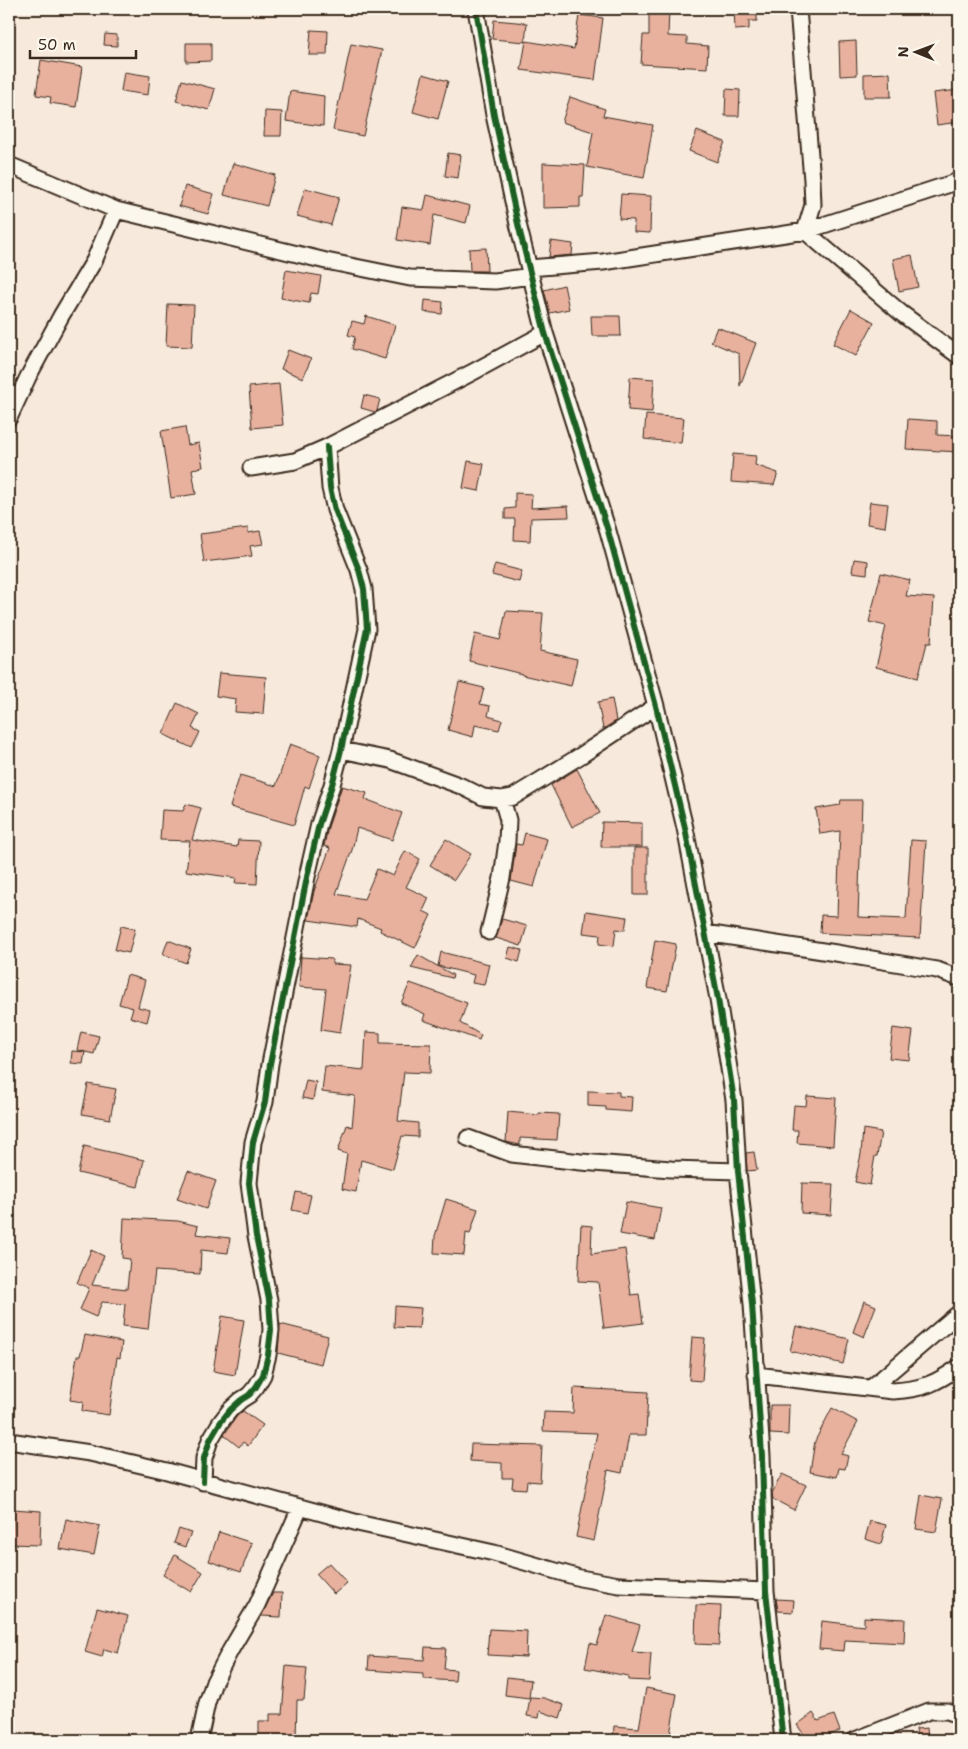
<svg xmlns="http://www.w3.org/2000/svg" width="968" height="1749" font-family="'Shantell Sans',sans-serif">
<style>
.building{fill:#e8b19e;stroke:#3b2a1e}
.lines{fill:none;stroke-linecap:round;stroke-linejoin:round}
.minor-casing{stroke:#3b2a1e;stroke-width:19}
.minor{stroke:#fbf7ec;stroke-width:15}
.cycleway-casing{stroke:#fbf7ec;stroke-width:9}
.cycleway{stroke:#1b5e20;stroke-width:6}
</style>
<rect width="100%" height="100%" fill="#f7e9dc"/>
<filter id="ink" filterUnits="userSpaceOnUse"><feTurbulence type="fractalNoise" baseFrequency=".02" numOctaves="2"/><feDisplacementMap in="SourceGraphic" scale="10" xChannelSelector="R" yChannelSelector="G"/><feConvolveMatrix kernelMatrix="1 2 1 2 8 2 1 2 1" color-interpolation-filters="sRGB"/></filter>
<g filter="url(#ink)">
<path class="building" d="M649,9h20l-1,27 19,1v7l21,2 -1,22 -66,-4 2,-29h6z
M734,9h23v12h-8v8l-14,1z
M579,15l24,3 -8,62 -74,-10 5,-29 48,8z
M494,20l33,3 -2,19 -33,-3z
M311,30l17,1 -1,24h-18z
M105,34l12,1v11l-13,-1z
M856,41l1,34 -17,1 -1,-34z
M186,43h25v18l-25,1z
M351,44l31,6 -19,86 -30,-6z
M41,60l41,7 -6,40 -26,-4 1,-6 -15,-2z
M124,72l26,4 -2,19 -27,-4z
M890,73l1,24h-27v-23z
M423,74l25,7 -10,38 -25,-7z
M182,80l33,9 -6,21 -33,-9z
M726,89l14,1 -1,26h-14z
M959,90v32l-22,3 -4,-32z
M290,91l34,5 -1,30 -37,-5z
M570,97l35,12 -2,7 50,9 -9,53 -57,-11 6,-35 -31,-10z
M265,111l17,1 -1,24h-17z
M697,131l28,11 -8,20 -28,-11z
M448,153l13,2 -3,23 -13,-2z
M233,163l42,12 -8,31 -43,-11z
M543,163l42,2 -2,32h-3v10l-37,1z
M185,186l29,8 -6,20 -29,-8z
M305,188l34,9 -8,28 -34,-9z
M621,194l30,2 -1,37 -16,-1v-12l-15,-1z
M427,195l43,11 -4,17 -32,-8 -4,30 -33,-5 5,-33 22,3z
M551,241l22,3 -1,11 -23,2z
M486,248l1,23h-17l-1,-22z
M912,255l6,32 -19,4 -6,-32z
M286,270l35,6 -3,18 -7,-1 -2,10 -28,-5z
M564,285l5,24 -19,4 -6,-23z
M425,300l18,2 -1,12 -18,-2z
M168,304l26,1 -2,42 -26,-1z
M851,309l23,13 -18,34 -23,-12z
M366,316l29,9 -10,34 -33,-10 3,-12 -7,-2 4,-14 12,3z
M591,316h29l1,20h-29z
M717,327l39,16 -16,43 -1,-32 -28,-12z
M288,350l23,9 -8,19 -22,-9z
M630,377l24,2 -2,33 -24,-2z
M279,384l4,41 -31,3 -3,-41z
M364,395l16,4 -3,12 -2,1 -14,-4z
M646,415l38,3 -3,25 -37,-4z
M908,419l29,2v14l22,1v16l-53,-3z
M185,427l3,18 11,-2 4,24 -11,2 4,25 -25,4 -10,-67z
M733,454l23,2 -1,9 23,8 -4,12 -43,-3z
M468,461l16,3 -5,27 -16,-3z
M515,493l17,1 -1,14 37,-2 1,11 -38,1 -1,23 -16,-1 1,-21h-10v-10l10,-1z
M870,502l18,2 -3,23 -18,-3z
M248,528v5l12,-2 3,13 -13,2 2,10 -48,6 -4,-28z
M854,559l14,2 -1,13 -15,-2z
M495,564l27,7 -3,11 -27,-7z
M881,573l29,7 -4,16 28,2 -3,45h-4l-9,35 -42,-11 10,-41 -17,-4z
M506,611l37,2 -3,38 37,8 -6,27 -49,-11v-1l-53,-13 6,-27 25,6z
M219,673l47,4 -3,37 -28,-2 1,-13 -20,-3z
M459,682l25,6 -4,16 10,2 -2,10 14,4 -3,10 -24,-5 -2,12 -25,-7z
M612,699l4,22 -13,8 -5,-27z
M177,703l22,11 -7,14 8,4 -8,16 -29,-14z
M290,744l30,11 -11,33 -4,-2 -11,39 -64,-18 10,-32 36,11z
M577,769l23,44 -28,14 -21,-42z
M342,786l25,7 -2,6 37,14 -10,27 -35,-12 -5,22 -16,44 28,5 13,-30 16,7 12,-25 15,8 -14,28 23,11 -6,13 8,4 -16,33 -35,-17 1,-3 -23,-9 -1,8 -49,-7 6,-29 16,-43 -6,-2 4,-19z
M841,800h21l-4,117 48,2 5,-79 15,1 -6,97 -100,-5 1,-18 16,1 3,-85 -20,3 -4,-25 24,-4z
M186,804l15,4 -9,32 45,7 1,-7 21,1 -2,43 -22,-1 1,-5 -50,-7 4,-30 -30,-1 2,-30 21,1z
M602,822l40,1v24h-41z
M525,833l22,6 -13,48 -23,-6 5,-37 6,1z
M446,839l25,15 -17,26 -24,-15z
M634,848h14v47h-14z
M586,911l41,6 -2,13 -9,-1 -2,17 -15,-2 1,-9 -17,-2z
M502,919l25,7 -6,20 -25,-8z
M121,926l14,3 -6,24 -14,-3z
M168,940l23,9 -5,14 -23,-9z
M655,940l21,4 -9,47 -20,-3z
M510,947l12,3 -3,12 -12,-4z
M441,952l48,12 -5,21 -12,-2 2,-8 -36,-9z
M418,955l35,20 -1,3 -41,-10z
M301,957l31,2v5l19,1 -11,68 -19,-3 5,-41 -27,-2z
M127,975l18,5 -7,27 12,3 -3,12 -17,-5 3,-9 -14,-4z
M410,983l57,20 -7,20 21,12 -2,5 -56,-20 2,-6 -24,-11z
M893,1028l20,3 -4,29 -20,-2z
M81,1032l18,4 -5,18 -17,-4z
M366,1032l14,1v10l51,1 -1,29 -26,-1 -6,49 20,2v14l-16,-1 -9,33 -32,-9 -5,32 -14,-3 5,-35 -9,-3 9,-26 5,2 3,-31 -33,-4 3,-26 39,4z
M72,1051l13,1 -2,12 -12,-1z
M306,1080l10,2 -3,18 -11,-2z
M88,1084l28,5 -6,30 -28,-5z
M588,1091l31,1v4l13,1 -1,15 -25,-2v-3l-18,-1z
M807,1096l29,2 -3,48 -36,-3 1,-13h-6l2,-25 12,1z
M508,1112l31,3v-2l20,1 -2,26 -37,-2v7l-14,-3z
M863,1129l18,3 -4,24h-2l-5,29 -15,-3 6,-28z
M84,1146l60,14 -6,27 -60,-14z
M754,1152l3,18 -10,1 -1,-18z
M188,1171l28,10 -10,28 -29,-10z
M802,1183l31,1 -2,31 -30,-2z
M296,1192l15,3 -4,18 -15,-3z
M446,1199l32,10 -8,25 -4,-1 -2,22 -30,-2 1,-17z
M626,1202l35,6 -6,32 -35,-6z
M124,1218l54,3 20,5 -2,8 34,4 -2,15 -27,-3 -1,24 -45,-3 -7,58 -25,-3 2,-22 -23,-2 -6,15 -16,-7 9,-22 -12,-5 14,-33 13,6 -12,29 35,4 3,-30 -8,-1z
M581,1225l11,1 -1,28 34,-5 6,46 8,-1 4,29 -39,5 -6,-46 -20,-1z
M864,1301l12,5 -12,31 -11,-5z
M395,1306l26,2 -2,20 -25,-1z
M222,1316l22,4 -9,55 -22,-4z
M280,1324l48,12 -7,28 -43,-11z
M796,1326l53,13 -6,25 -53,-13z
M85,1335l37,7 -2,16 -3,-1 -8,58 -27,-4 1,-9 -13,-2 7,-44h3z
M692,1337l13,1 -3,43 -13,-1z
M574,1388l74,4 -2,43h-17l-7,38 -14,-3 -14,71 -18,-4 21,-104 -54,-2 1,-19 29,1z
M770,1405h19l-1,30 -18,-1z
M832,1408l26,14 -17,32 7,2 -3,13 -6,-1 -2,9 -27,-5 5,-31z
M243,1411l20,14 -15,21 -5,-4 -4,5 -15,-12 13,-19z
M471,1444l71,2 -2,36 -13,-1 -1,8 -14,-1 1,-10h-11v-15l-32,-2z
M782,1474l24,11 -12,25 -21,-11 -1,-6z
M921,1495l21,4 -6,33 -20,-3z
M13,1509l28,2 -1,34 -29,-1z
M66,1519l34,7 -6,29 -34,-6z
M870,1521l16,4 -5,19 -16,-5z
M179,1529l12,4 -6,14 -11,-4z
M219,1532l33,11 -11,29 -32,-11z
M175,1555l28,17 -12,20 -28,-17z
M329,1563l18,20 -13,11 -18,-20z
M273,1593h9l-1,24 -20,-1z
M776,1599l18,1 -1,12 -15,-1z
M696,1605l25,1 -2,39 -24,-1z
M97,1608l31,8 -10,37 -14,-4 -2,8 -17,-5z
M606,1615l34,10 -8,27 19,1 -2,28 -21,-1v-4l-43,-8 5,-25 7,2z
M864,1617l41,2 -1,24 -59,-3 -1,11 -25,-2 3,-28 42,5z
M489,1629l38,2 -1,26 -39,-2z
M425,1647l21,1 -2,21 12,1 -1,11 -32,-2v-5l-55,-4 1,-14 55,4z
M286,1666l21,2 -3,32h-7l-1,40h-37v-19h11v-7h12z
M507,1677l24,3 -2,18 -24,-3z
M646,1688l31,6 -8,46h-56l1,-14 25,2z
M530,1697l14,1 20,7 -4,13 -20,-7 -1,7 -12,-2z
M813,1713l5,8 16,-6 6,16 -11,4 3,5h-24l-11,-15z
M927,1728l1,12h-11l-1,-11z"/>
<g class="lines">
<defs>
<path id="minor" d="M476,9l18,106 24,109 27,109 63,198 48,175 29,122 33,171 16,101 4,71 14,133 10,152 4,135 17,149
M798,9l14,171 1,25 -8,26 96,82 58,43
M9,165l107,45 210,51 84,17 85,3 36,-5
M529,268l74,-6 202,-31 154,-50
M9,418l19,-41 33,-61 33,-55 22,-51
M251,468l44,-7 32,-14 146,-75 72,-39
M341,750l49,10 71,26 22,11 19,2 11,-2 67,-41 76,-50
M489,932l13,-54 5,-37 1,-21 -6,-21
M705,933l131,20 101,17 22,8
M468,1138l44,16 69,8 90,7 67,2
M756,1375l137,16c30,-2 42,-7 66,-24
M871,1388l88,-75
M9,1441l81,12 77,18 195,53 132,29 86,25 39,7 147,6
M203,1482l1,-24 6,-18 10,-17 10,-13 11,-10 8,-5 7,-8 7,-12 5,-20 3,-25 -2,-30 -13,-64 -7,-53 4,-41 12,-40 5,-38 37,-187 12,-53 13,-39 9,-35 26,-121 -3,-40 -5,-19 -24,-60 -5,-22 -3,-41
M199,1740l8,-37 7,-21 16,-31 27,-46 43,-97
M855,1740l74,-29h18l12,4"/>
</defs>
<use href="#minor" class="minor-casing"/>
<use href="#minor" class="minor"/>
<defs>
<path id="cycleway" d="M476,9l18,106 24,109 27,109 63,198 48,175 29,122 33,171 16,101 4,71 14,133 10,152 4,135 17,149
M203,1482l1,-24 6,-18 10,-17 10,-13 11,-10 8,-5 7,-8 7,-12 5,-20 3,-25 -2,-30 -13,-64 -7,-53 4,-41 12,-40 5,-38 37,-187 12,-53 13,-39 9,-35 26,-121 -3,-40 -5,-19 -24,-60 -5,-22 -3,-41"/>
</defs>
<use href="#cycleway" class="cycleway-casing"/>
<use href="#cycleway" class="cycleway"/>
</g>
</g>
<rect width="968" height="1749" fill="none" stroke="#fbf7ec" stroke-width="30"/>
<rect x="15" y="15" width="938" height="1719" fill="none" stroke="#3b2a1e" stroke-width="2" filter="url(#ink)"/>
<g transform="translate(916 52) rotate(271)" stroke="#fbf7ec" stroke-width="4" paint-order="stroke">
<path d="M0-4L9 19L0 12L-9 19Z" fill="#3b2a1e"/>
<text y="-8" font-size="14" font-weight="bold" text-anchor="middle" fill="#3b2a1e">N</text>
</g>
<path d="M30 50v8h106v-8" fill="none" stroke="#3b2a1e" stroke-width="2.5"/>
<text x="38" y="50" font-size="15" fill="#3b2a1e" stroke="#fbf7ec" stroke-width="4" paint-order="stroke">50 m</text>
</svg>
